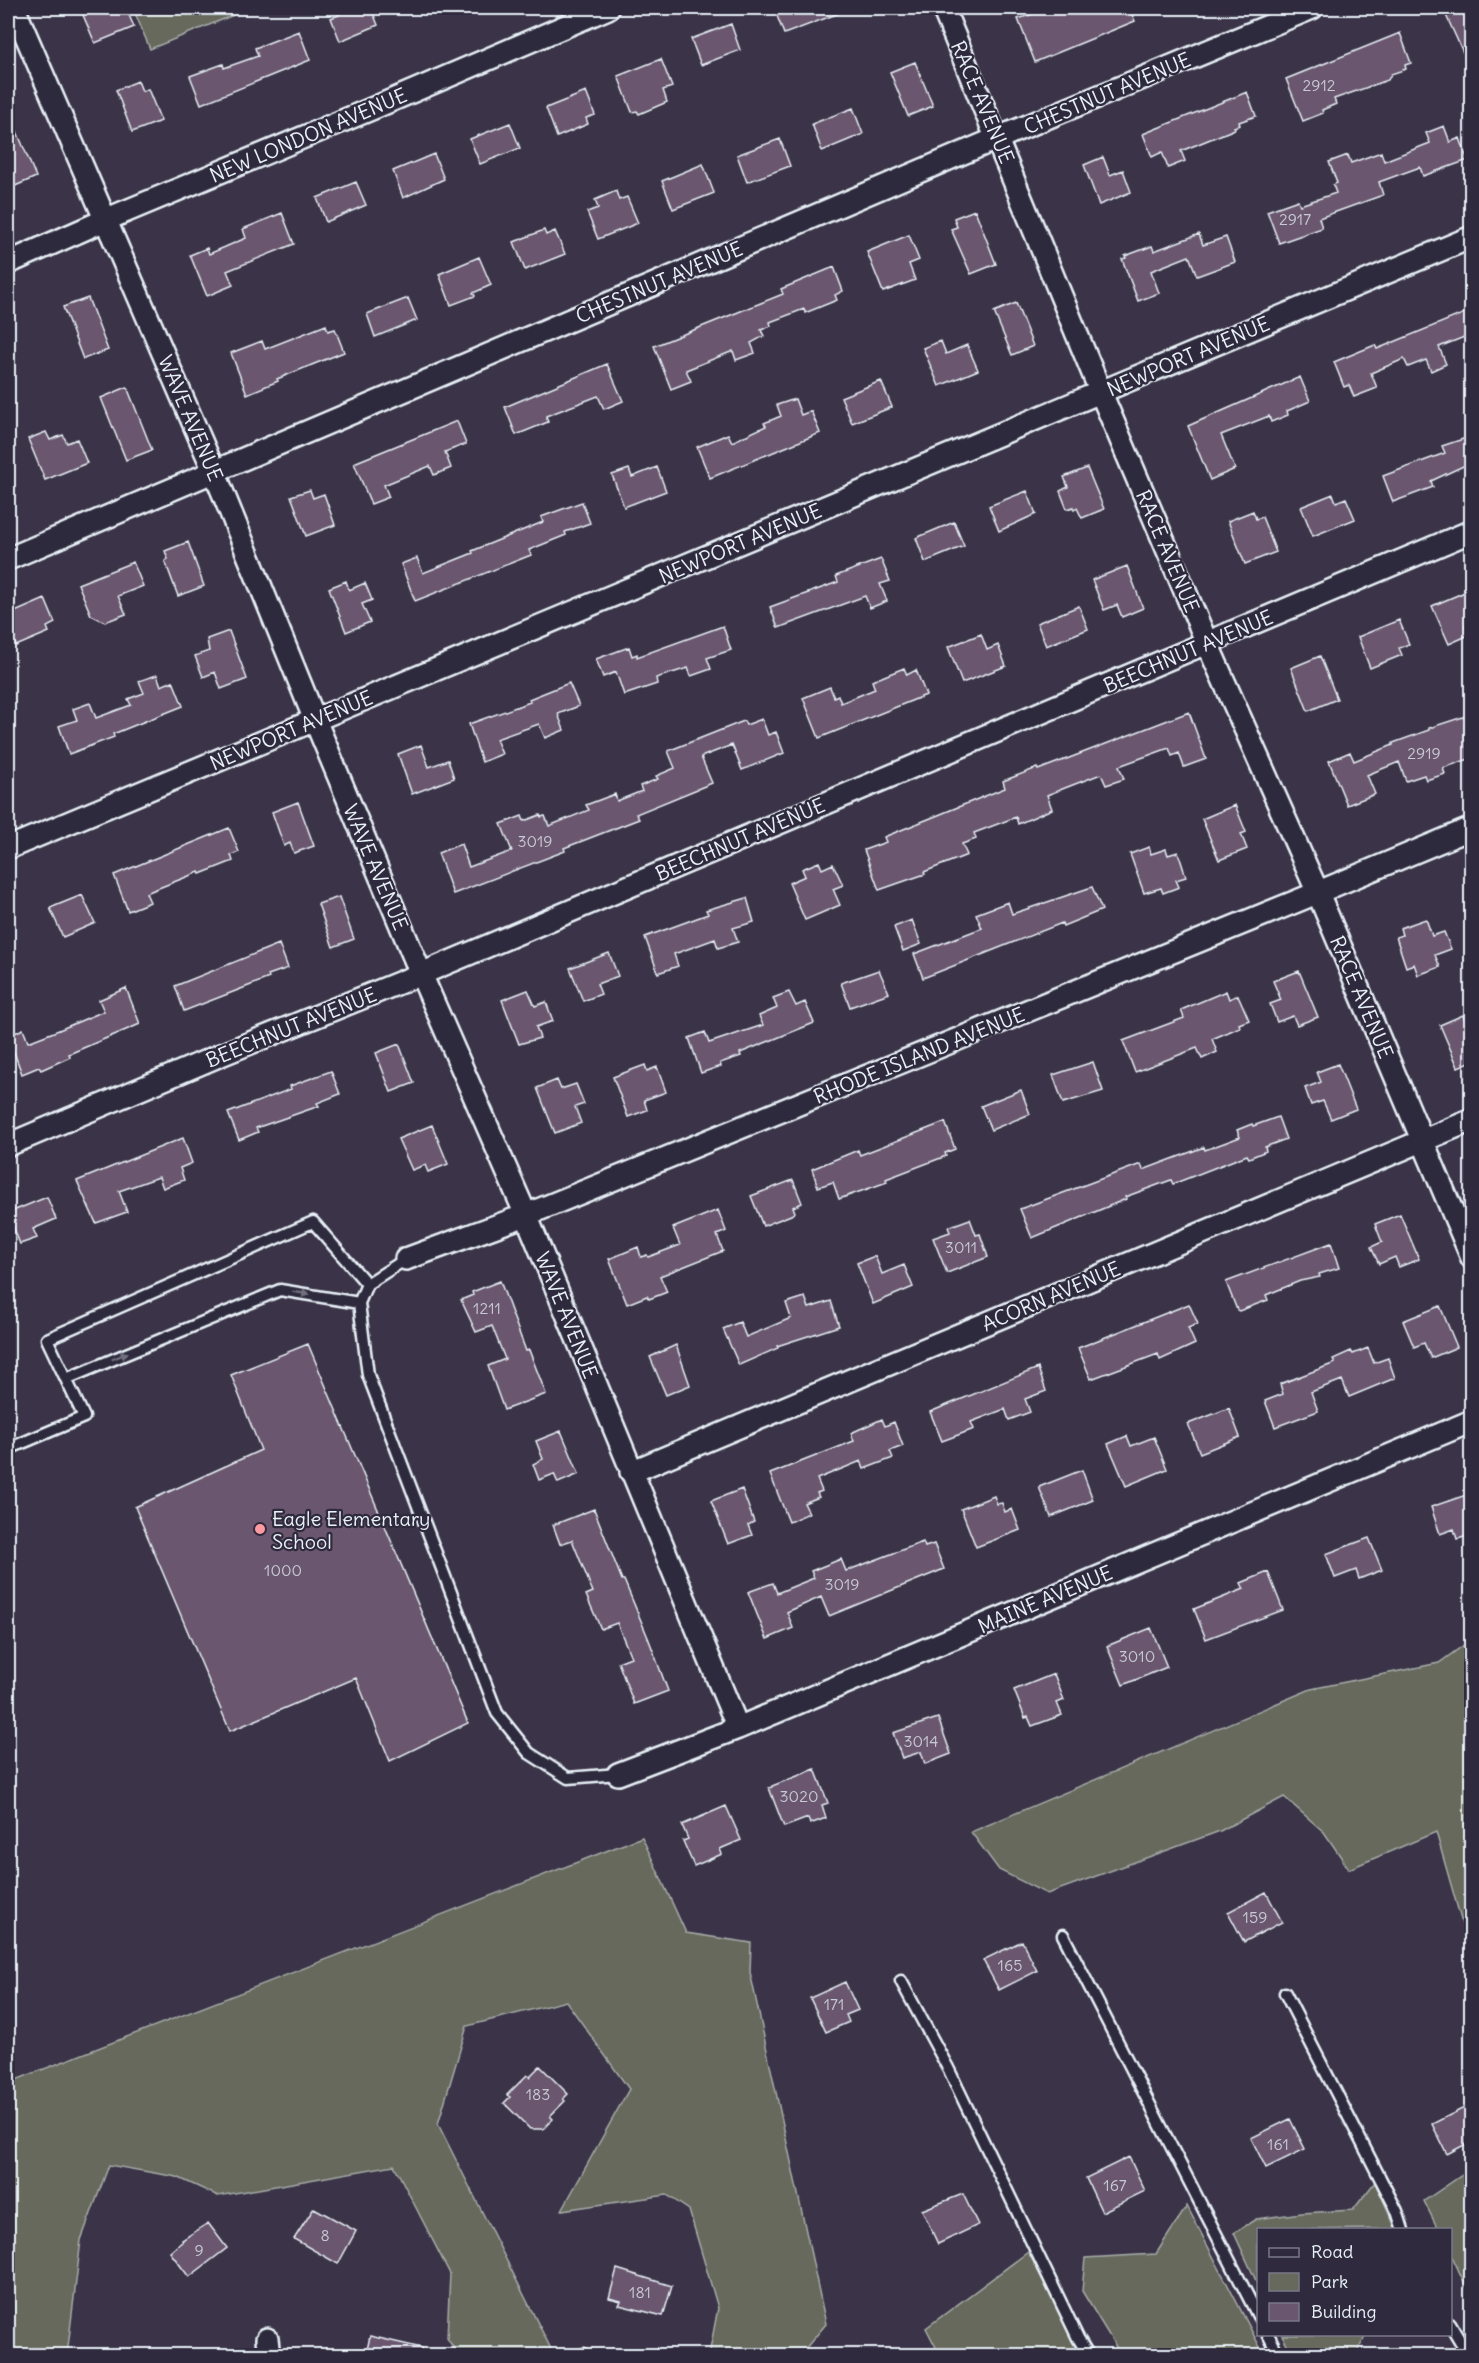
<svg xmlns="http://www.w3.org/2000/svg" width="1479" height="2363" font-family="Delius,sans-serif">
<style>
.green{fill:#66695b;stroke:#a7adaa;stroke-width:1.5}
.building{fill:#6a566e;stroke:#e8f1f8;stroke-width:1.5}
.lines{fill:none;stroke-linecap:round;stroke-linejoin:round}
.service-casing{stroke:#e8f1f8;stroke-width:15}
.minor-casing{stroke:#e8f1f8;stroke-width:26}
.service{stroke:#2f2a3d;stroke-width:10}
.minor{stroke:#2f2a3d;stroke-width:21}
.oneway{fill:#70707e}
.poi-dot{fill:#ff9aa2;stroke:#2f2a3d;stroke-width:2}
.labels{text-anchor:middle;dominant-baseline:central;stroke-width:4.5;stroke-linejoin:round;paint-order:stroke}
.number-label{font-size:16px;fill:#c8cad6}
.street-label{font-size:20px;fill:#e8f1f8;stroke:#2f2a3d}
.poi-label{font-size:20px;fill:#e8f1f8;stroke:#2f2a3d;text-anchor:start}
</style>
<rect width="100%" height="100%" fill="#3b3347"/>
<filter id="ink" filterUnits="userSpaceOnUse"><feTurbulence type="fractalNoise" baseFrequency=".0167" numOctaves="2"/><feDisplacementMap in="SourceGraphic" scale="12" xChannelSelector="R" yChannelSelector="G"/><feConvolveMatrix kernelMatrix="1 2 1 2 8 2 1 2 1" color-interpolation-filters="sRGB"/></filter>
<g filter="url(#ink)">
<path class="green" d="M133,8h118l-101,41z
M1471,1640v315l-35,-123 -87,37 -25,-37 -40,-35 -64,34 -173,63 -48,-24 -28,-38 340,-143 128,-26z
M642,1837l44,96 65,10 -1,29 76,352 -26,31h-91l9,-47 -29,-98 -22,-15 -105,15 67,-121 -63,-88 -99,25 -29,98 116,231h-96l-11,-17 3,-64 -56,-109 -176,31 -41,-19 -68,-12 -28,75 -14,115h-59v-272z
M1471,2169v128l-20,-43 -1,-24 -12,-1 -14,-28z
M1375,2182l21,47 -138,1v55l-24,-52 22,-14 46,-6 51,-3z
M1187,2206l77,149h-143l-39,-64 3,-33 71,-4z
M1028,2252l55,103h-143l-14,-27z
M1282,2335h84l-11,21 -62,-1z"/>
<path class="building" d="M80,8h46l8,19 -39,16z
M336,8h35l7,17 -38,16 -9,-23 8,-3z
M774,8h76v1l-66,25z
M1050,8h79l6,13 -100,41 -17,-43z
M1459,8h13v64l-27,-59z
M731,24l9,26 -39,15 -10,-26z
M299,31l11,29 -109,44 -11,-28 33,-12 1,4 34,-12 -3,-8z
M1400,33l11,30 -6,2 1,4 -15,5 -3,6 -54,19 2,5 -14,6 1,3 -20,8 -17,-42z
M661,59l11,28 -9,3 4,12 -28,12 -2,-3 -5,1 -14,-36z
M915,62l18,44 -25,10 -18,-44z
M138,81l4,10 6,-2 13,32 -29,11 -16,-42z
M586,92l9,23 -9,3 2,6 -31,13 -11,-29z
M1247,92l9,24 -17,6 1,3 -6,2 1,2 -54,22 4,10 -17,7 -6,-16 -10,5 -9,-23z
M853,108l10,26 -41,17 -10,-27z
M8,110l28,67 -28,12z
M510,123l10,25 -40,16 -10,-25z
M1444,126l6,16 10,-4 8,22 -45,16 -3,-9 -41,15 4,13 -64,23 3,10 -43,15 -12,-32 31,-11 2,5 36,-12 -3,-8 4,-2 -8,-21 19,-7 3,8 30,-11 3,9 46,-18 -4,-10z
M780,139l10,27 -43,16 -10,-27z
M434,154l10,25 -41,19 -10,-27z
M1103,157l7,18 13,-5 8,22 -32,13 -15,-40z
M703,164l11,29 -41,16 -11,-28z
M356,182l10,23 -40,17 -9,-24z
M616,191l3,9 8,-3 11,26 -40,16 -11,-27 11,-4 -3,-8z
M975,210l21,54 -25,10 -20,-45 6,-2 -3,-9z
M282,213l12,31 -67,27 6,14 -26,11 -17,-41 17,-7 2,6 37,-16 -3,-9z
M544,230l2,5 9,-4 10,23 -40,16 -11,-28z
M1199,234l4,11 23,-8 9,25 -38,14 -8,-20 -38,15 8,22 -21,8 -16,-42 4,-1 -1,-2 27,-10 2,5z
M909,235l10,25 -10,4 6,16 -32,12 -16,-40z
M479,257l12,28 -18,8 2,3 -24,9 -12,-31z
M834,267l9,24 -8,4 2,5 -32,13 -1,-4 -34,13 1,4 -10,4 3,6 -13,7 4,10 -19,7 -3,-9 -47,19 5,11 -20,8 -17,-43 129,-52 -2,-5z
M88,298l20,52 -25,9 -20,-52z
M408,298l9,22 -42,17 -8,-23z
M1016,303l17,43 -21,9 -18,-43z
M1472,310v24l-33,13 7,17 -15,7 -5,-11 -18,7 -4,-8 -33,14 6,15 -23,9 -5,-12 -5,2 -10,-25 41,-17 2,4z
M326,325l2,6 7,-2 9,23 -67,27 1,2 -31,13 -16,-41 31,-12 3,8z
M941,341l5,13 21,-9 11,25 -39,16 -16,-38z
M607,364l16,37 -19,8 -6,-13 -52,20 2,6 -32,13 -11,-28z
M1300,377l10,24 -23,10 1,4 -17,7 -2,-6 -48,19 14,34 -25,11 -22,-54z
M881,381l11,26 -40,16 -11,-26z
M127,387l25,63 -26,10 -25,-62z
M795,399l6,16 10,-4 9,22 -110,45 -13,-31 31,-13 4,8 34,-16 -2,-3 17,-7 -4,-11z
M457,421l9,23 -21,8 6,16 -17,7 -4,-9 -46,19 5,12 -18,7 -17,-41z
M46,432l4,8 13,-5 4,8 10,-4 10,24 -42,17 -17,-41z
M1472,436v26l-41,19 2,6 -40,15 -10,-26 62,-23 -3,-7z
M657,467l9,24 -42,16 -12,-32 17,-6 3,8z
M1087,468l17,41 -22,9 -5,-10 -3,2 -1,-3 -6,2 -7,-18 8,-4 -4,-10z
M310,490l3,8 11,-4 11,31 -29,11 -15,-40z
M1027,491l9,23 -37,17 -10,-25z
M1333,494l3,8 10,-4 9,21 -42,17 -12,-29z
M582,502l8,21 -25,9 1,3 -37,15 2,5 -116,46 -14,-37 16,-6 6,15 50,-20 -1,-2 71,-29 -2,-5z
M1253,511l3,8 6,-2 14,35 -31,12 -17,-43z
M954,522l10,24 -39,16 -9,-24z
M188,542l16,44 -26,10 -13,-35 3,-2 -3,-8z
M881,559l9,22 -10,3 7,17 -17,7 -5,-12 -87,32 -8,-21 68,-25 -2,-6z
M133,562l10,24 -25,10 8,18 -21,8 -14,-7 -13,-31z
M1127,566l16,42 -21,9 -5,-12 -13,5 -12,-30z
M346,581l3,9 16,-7 7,17 -10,4 8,18 -24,10 -17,-44z
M1472,589v34l-7,3 4,9 -20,9 -17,-38z
M45,599l10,24 -8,4 2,5 -33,14 -8,-21v-10z
M1079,606l9,23 -42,17 -9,-23z
M1399,620l10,24 -10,4 3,7 -32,13 -12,-31z
M723,626l8,24 -24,8 4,11 -20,7 -3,-8 -32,10 1,6 -33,11 -8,-23 -13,5 -7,-18 33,-12 3,9 5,-2v3z
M229,631l18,48 -26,10 -6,-17 -12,5 -8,-21 14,-5 -2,-12z
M981,634l6,16 11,-5 8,21 -44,17 -14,-36z
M1320,656l17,43 -29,12 -17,-43z
M904,668l3,7 9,-5 10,25 -107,43 -16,-40 27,-11 4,10 4,-2 3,8 34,-14 -3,-8z
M157,675l4,11 12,-5 10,25 -70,28 1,3 -45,17 -10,-28 18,-6 -4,-11 17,-6 6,15 35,-13 -3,-6 16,-6 -5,-12z
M569,683l10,23 -21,8 6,16 -19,8 -6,-14 -43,15 6,15 -20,8 -13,-38 61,-22 -1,-3z
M1189,712l17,47 -22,8 -5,-14 -7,3 -3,-8 -50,18 5,13 -18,6 -5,-11 -31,12 -23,9 5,14 -34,15 -2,-7 -42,16 2,6 -14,5 5,11 -43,17 1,2 -46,16 -15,-40 22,-8 -2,-5 121,-49 -2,-7 34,-13 1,2z
M1472,714v44l-29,10 2,6 -19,6 -2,-5 -18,6 -7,-19 -32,13 8,19 -28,11 -18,-44 21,-9 4,9 39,-16v-2l36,-13v-2z
M762,719l6,16 8,-3 8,21 -42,17 -10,-25 -31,12 11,26 -76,31 3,5 -75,29 1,3 -112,43 -15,-41 23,-9 8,23 43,-16 -11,-27 21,-8 2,5 16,-6 1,2 4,-1 4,10 40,-16 -3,-5 29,-11 2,7 25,-10 -2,-5 18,-7 -2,-3 19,-8 -7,-17 76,-30 2,4z
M421,745l8,22 19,-7 6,18 -42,16 -14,-40z
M298,802l16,44 -20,7 -4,-10 -6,3 -12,-34z
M1235,805l11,27 -5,2 6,15 -28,11 -17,-41z
M229,828l10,24 -8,3 2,6 -33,13 -1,-2 -53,21 4,9 -22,9 -14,-36z
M1149,847l2,7 15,-5 2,6 10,-3 8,25 -10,3 3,7 -16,6 -2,-5 -17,5 -14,-39z
M819,862l3,7 11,-5 10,21 -10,4 7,16 -35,15 -16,-37 16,-7 -3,-7z
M1092,887l10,23 -39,16 -1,-3 -139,55 -9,-24 68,-26 -6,-14 32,-12 4,12z
M82,895l13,28 -32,14 -13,-29z
M339,897l15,42 -21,8 -15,-43z
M747,898l7,24 -21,6 5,14 -20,6 -3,-9 -41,15 4,12 -20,7 -13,-36 63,-23 -2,-4z
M1426,919l6,17 12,-4 7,17 -16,6 5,12 -22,8 -4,-11 -8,3 -10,-30 6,-2 -2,-7z
M912,920l9,24 -18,7 -9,-24z
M279,944l9,24 -20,7 1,3 -85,33 -9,-25z
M609,953l9,23 -21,8 4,10 -18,7 -13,-33z
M879,970l10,23 -39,14 -9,-24z
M1299,971l19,46 -21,8 -4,-9 -16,6 -7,-18 11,-4 -8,-19z
M126,988l14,36 -71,30 1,3 -29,13 -2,-3 -17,7 -14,-38 15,-7 5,13 31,-12 45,-19 -5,-11z
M528,990l7,16 11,-4 7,19 -17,6 4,11 -21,6 -17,-44z
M1226,991l3,8 9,-4 11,25 -10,4 1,3 -28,12 5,13 -15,7 -5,-11 -62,24 -12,-31 61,-23 -3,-8z
M789,992l7,14 9,-4 9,21 -74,30 1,3 -21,7 1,3 -20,7 -12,-35 16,-6 4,11 54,-18 -4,-9 18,-8 -4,-10z
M1463,1015l4,9 5,-2v39l-14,6 -18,-42z
M399,1044l15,39 -23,9 -15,-39z
M1093,1062l10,29 -40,12 -10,-28z
M1338,1064l18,45 -25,10 -8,-18 -12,4 -6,-17 16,-6 -4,-10z
M645,1065l2,6 10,-4 9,25 -22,8 3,10 -19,7 -15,-40z
M331,1071l9,23 -23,9 2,3 -63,22 2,4 -19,8 -11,-27 63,-24 -1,-3z
M557,1080l4,9 15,-5 8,20 -9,3 6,16 -26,10 -18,-45z
M1021,1090l9,24 -39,16 -10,-24z
M1278,1117l8,22 -21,8 1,4 -17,7 -2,-3 -74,29 -2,-4 -46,17 1,2 -94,39 -12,-29 121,-45 2,6 61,-23 1,3 35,-13 -3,-7 15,-6 1,2z
M945,1122l10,27 -10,4 1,3 -60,23 1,3 -48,17 -6,-17 -15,5 -6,-18 46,-19 2,5z
M432,1125l16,39 -20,8 -3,-7 -13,5 -14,-31z
M183,1138l9,25 -12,5 4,12 -21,8 -4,-11 -40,14 8,21 -31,11 -19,-42z
M793,1180l9,23 -9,4 2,5 -4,3 -28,11 -12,-30z
M47,1197l9,22 -23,10 4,9 -17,6 -12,-31z
M718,1210l8,21 -9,4 6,16 -63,25 7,16 -18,7 -2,-3 -20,8 -18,-45 29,-12 3,10 6,-2 1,2 32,-12 -7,-17z
M1400,1214l19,45 -20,8 -4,-10 -16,7 -8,-17 11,-5 -7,-18z
M970,1219l6,16 4,-1 8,23 -41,16 -14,-35 17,-6 -2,-5z
M1331,1243l8,25 -20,6 1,3 -20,4 -34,14 2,5 -29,11 -2,-1 -11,-28z
M875,1256l7,18 22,-9 9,22 -40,17 -16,-41z
M500,1281l26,70 3,-1 17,44 -42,16 -16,-44 17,-7 -13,-33 -16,6 -15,-32 12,-5 -1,-3z
M805,1297l4,11 22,-7 8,25 -62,20 1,2 -39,17 -16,-36 17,-7 6,15 45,-19 -5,-15z
M1189,1304l9,20 -10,4 7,16 -35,16 -2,-6 -67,25 -13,-31z
M1440,1306l17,41 -26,11 -7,-15 -10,4 -11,-26z
M308,1344l160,379 -78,38 -34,-83 -126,53 -95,-224 126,-57 -30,-75z
M676,1345l14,40 -24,10 -16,-38z
M1368,1348l6,15 14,-5 7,20 -46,19 -7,-17 -31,12 7,19 -43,16 -10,-26 18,-7 -3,-10 55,-21 -2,-4 18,-8 2,3z
M1038,1368l8,23 -21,8 5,13 -21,8 -4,-11 -34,13 3,7 -32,12 -12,-29z
M1229,1408l11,29 -40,16 -12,-29z
M882,1419l3,7 9,-4 9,24 -13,5 3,7 -29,11 -3,-8 -44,18 5,12 -5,2 2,4 -15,6 5,10 -20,9 -19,-48 84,-33 -3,-8z
M561,1431l18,43 -21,9 -4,-9 -15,6 -6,-16 10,-5 -7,-18z
M1127,1436l4,10 23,-9 13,32 -41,17 -18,-42z
M1082,1470l11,30 -42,17 -12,-30z
M742,1489l12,33 -6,3 4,10 -24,9 -17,-43z
M1472,1493v42l-15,4 -3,-10 -14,5 -9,-27z
M994,1496l3,8 5,-1 3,9 7,-3 8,21 -44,17 -15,-38z
M594,1509l28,71h2l25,60 19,51 -34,13 -16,-42 13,-5 -14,-34 -16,6 -15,-34 7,-3 -21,-52 -12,4 -7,-19z
M1369,1538l13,32 -23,9 -3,-9 -21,8 -9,-24z
M923,1542l2,5 9,-3 10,25 -115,47 -8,-19 -34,15 6,16 -26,11 -19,-47 25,-9 4,10 37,-15 -3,-7 30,-12 5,12z
M1268,1572l15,38 -77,29 -12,-30 50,-20 -3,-6z
M1151,1628l16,39 -44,18 -16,-39z
M1054,1674l10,26 -7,3 5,12 -30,11 -4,-9 -3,1 -11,-28z
M938,1718l13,36 -26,10 -4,-12 -19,6 -9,-25z
M815,1769l13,34 -6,2 4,13 -16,6 -2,-6 -24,9 -15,-39 3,-1v-1z
M726,1806l15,34 -21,9 2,5 -28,12 -11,-25 5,-2 -6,-14z
M1266,1892l16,30 -38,20 -16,-30z
M1022,1941l15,30 -38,19 -16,-30z
M845,1982l13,28 -12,5 3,7 -23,10 -16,-34z
M540,2066l28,28 -5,5 2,2 -15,15 3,3 -10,10h-13l-26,-26 6,-6 -3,-2 20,-20 2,2z
M1472,2104v37l-25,13 -15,-30z
M1290,2119l15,30 -39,19 -15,-30z
M1129,2157l16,34 -43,21 -16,-34z
M963,2194l15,31 -40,19 -16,-34z
M314,2208l42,23 -18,33 -44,-25z
M208,2223l19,25 -38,29 -19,-25 13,-11 -1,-1z
M617,2269l55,17 -9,30 -44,-11 2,-4 -12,-3z
M370,2336l52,12 -1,7h-55z"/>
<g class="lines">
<defs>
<path id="service" d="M367,1284l39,-25
M66,1379l214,-89 79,13
M8,1449l76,-32 -37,-78 266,-117 54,62 -8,19 9,72 129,338 32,40 39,25 50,-4
M1063,1935l195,381
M901,1981l47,87 130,270 11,18
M1285,1993l112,218 6,19
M1450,2324l19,32
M1268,2334l11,22
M584,2354l1,2"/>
<path id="minor" d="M14,8l200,463 101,249 106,254 105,241 212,513
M943,8l158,385 106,250 111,250 154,365
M8,263l97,-43 271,-113 232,-99
M8,559l990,-421 314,-130
M8,848l1464,-611
M8,1145l215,-91 198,-80 1051,-443
M406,1259l120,-44 776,-316 170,-71
M631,1472l841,-352
M618,1774l120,-46 734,-307
M267,2339l2,17"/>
</defs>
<use href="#service" class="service-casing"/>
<use href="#minor" class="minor-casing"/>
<use href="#service" class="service"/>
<use href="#minor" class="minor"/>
</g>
<defs><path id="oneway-solid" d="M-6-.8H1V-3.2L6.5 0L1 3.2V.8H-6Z" transform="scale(1.5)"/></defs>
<g class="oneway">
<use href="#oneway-solid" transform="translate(301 1293) rotate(9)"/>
<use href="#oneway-solid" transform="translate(120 1356) rotate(-23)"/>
</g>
</g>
<circle class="poi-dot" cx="260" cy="1529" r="6"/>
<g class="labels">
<g class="number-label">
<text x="1319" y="85">2912</text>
<text x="1295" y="219">2917</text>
<text x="1424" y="753">2919</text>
<text x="535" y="841">3019</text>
<text x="961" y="1247">3011</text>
<text x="487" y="1308">1211</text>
<text x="283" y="1570">1000</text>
<text x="842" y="1584">3019</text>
<text x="1137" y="1656">3010</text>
<text x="921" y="1741">3014</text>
<text x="799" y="1796">3020</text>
<text x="1255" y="1917">159</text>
<text x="1010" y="1965">165</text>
<text x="834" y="2004">171</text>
<text x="538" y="2094">183</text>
<text x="1278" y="2144">161</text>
<text x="1115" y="2185">167</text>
<text x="325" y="2235">8</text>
<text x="199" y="2250">9</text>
<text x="640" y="2292">181</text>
</g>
<g class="street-label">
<text transform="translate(1107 93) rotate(-23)">CHESTNUT AVENUE</text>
<text transform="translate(983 102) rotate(67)">RACE AVENUE</text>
<text transform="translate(308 135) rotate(-23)">NEW LONDON AVENUE</text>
<text transform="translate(659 282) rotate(-23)">CHESTNUT AVENUE</text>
<text transform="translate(1188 356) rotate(-23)">NEWPORT AVENUE</text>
<text transform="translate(191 418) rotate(67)">WAVE AVENUE</text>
<text transform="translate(740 543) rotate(-23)">NEWPORT AVENUE</text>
<text transform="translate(1168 551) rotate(67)">RACE AVENUE</text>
<text transform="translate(1188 651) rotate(-23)">BEECHNUT AVENUE</text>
<text transform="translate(291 730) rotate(-23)">NEWPORT AVENUE</text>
<text transform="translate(740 839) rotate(-23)">BEECHNUT AVENUE</text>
<text transform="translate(376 867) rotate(67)">WAVE AVENUE</text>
<text transform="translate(1362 997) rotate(67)">RACE AVENUE</text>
<text transform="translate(291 1027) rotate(-22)">BEECHNUT AVENUE</text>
<text transform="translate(919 1055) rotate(-22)">RHODE ISLAND AVENUE</text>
<text transform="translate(1051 1296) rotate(-23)">ACORN AVENUE</text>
<text transform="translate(567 1315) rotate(68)">WAVE AVENUE</text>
<text transform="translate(1045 1599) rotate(-23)">MAINE AVENUE</text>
</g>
<g class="poi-label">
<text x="272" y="1518">Eagle Elementary<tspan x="272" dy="23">School</tspan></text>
</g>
</g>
<rect width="1479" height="2363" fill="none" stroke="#2f2a3d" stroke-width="30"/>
<rect x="15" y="15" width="1449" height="2333" fill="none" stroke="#e8f1f8" stroke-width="2" filter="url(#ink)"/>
<rect x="1257" y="2228" width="195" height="108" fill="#2f2a3d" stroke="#797a88" stroke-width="1.5"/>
<rect x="1269" y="2248" width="30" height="9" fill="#2f2a3d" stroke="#797a88" stroke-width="1.5"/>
<text x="1311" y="2258" font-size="18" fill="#e8f1f8">Road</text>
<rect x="1269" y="2273" width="30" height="18" fill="#66695b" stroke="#797a88" stroke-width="1.5"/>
<text x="1311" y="2288" font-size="18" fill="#e8f1f8">Park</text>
<rect x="1269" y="2303" width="30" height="18" fill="#6a566e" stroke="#797a88" stroke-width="1.5"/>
<text x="1311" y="2318" font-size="18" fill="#e8f1f8">Building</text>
</svg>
